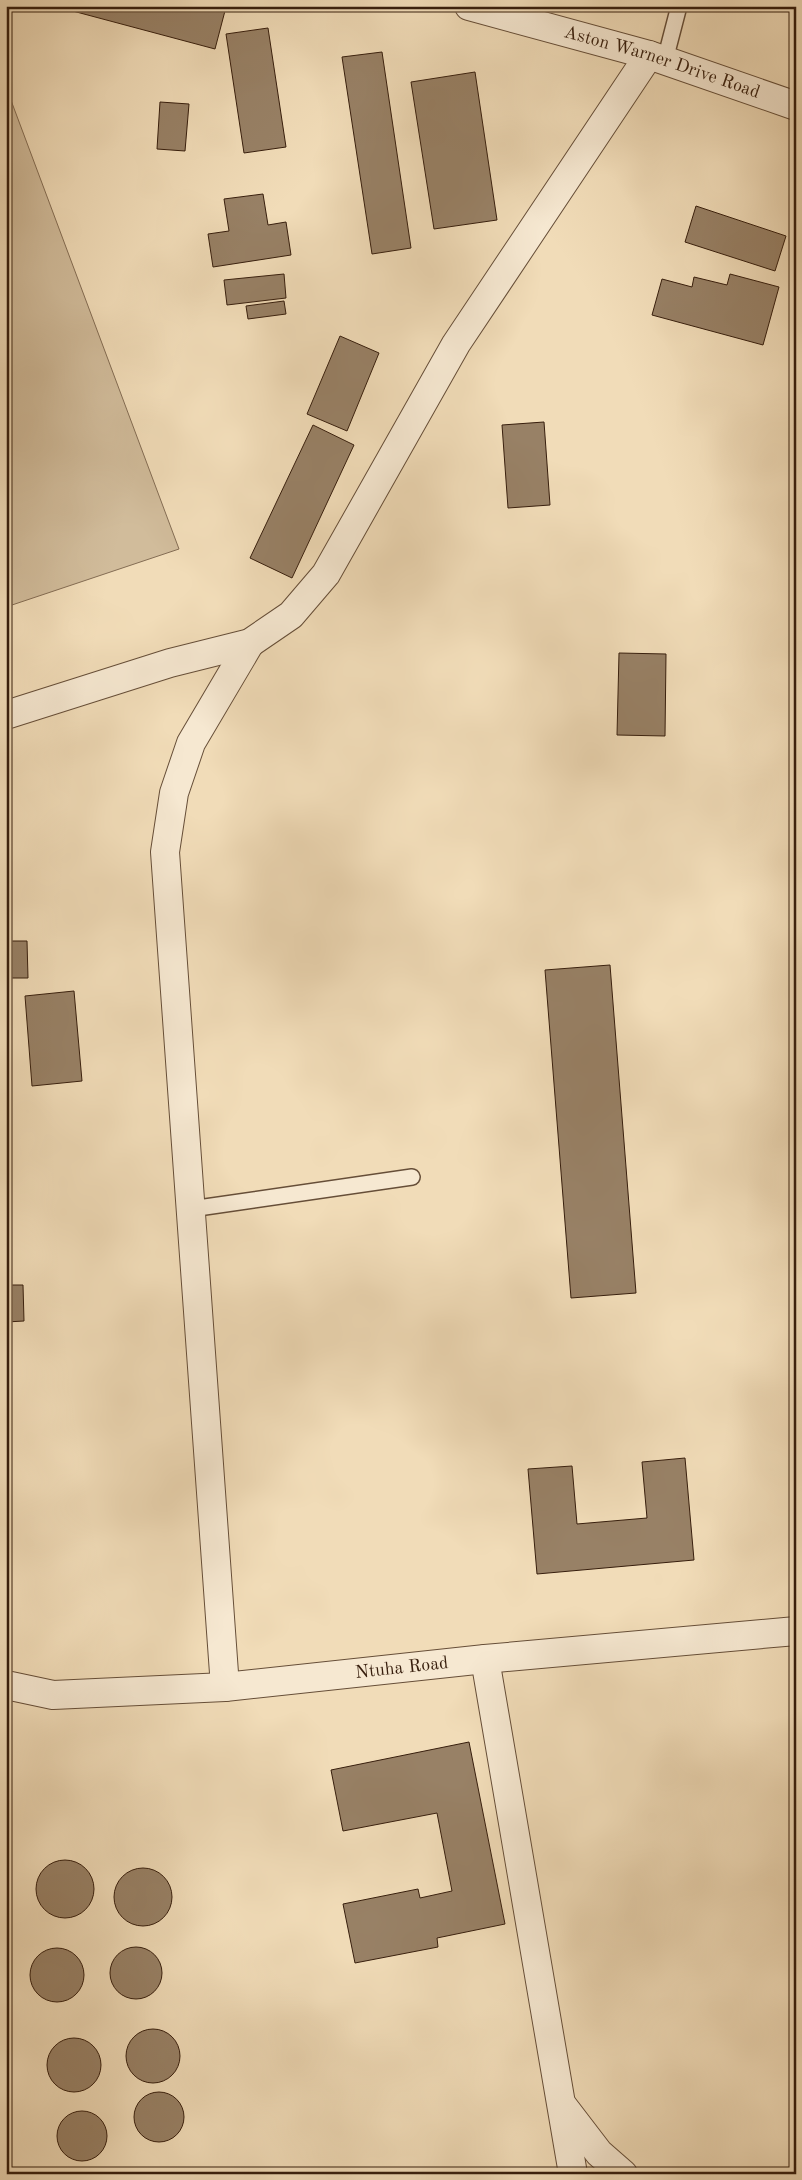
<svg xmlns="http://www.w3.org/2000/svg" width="802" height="2180" font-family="'Old Standard TT',serif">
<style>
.green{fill:#d1bc9b;stroke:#846d54}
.building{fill:#988166;stroke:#371e0d}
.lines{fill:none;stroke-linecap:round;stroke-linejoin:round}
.lane-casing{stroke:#664e38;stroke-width:18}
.street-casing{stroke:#664e38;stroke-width:30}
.lane{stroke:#f6e8d1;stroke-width:15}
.street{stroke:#f6e8d1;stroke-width:28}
.labels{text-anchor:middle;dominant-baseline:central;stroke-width:4;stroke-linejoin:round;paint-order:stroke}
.street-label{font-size:18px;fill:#371e0d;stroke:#f6e8d1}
</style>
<rect width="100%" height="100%" fill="#f1dcb8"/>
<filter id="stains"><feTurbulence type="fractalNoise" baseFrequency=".004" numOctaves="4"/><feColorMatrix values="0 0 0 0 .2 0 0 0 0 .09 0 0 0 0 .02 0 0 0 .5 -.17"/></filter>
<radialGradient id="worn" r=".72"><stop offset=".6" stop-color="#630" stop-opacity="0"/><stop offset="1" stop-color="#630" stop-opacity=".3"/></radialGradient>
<path class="green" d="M6,87l173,462 -173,58z"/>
<path class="building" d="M54,6h168l4,1 -11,42z
M268,28l18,119 -42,6 -18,-119z
M382,52l29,196 -39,6 -30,-197z
M475,72l22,148 -63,9 -23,-147z
M160,102l29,2 -4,47 -28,-2z
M263,194l5,31 18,-3 5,33 -78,12 -5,-33 21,-3 -5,-32z
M696,206l90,30 -11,35 -90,-29z
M284,274l2,24 -59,7 -3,-25z
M730,274l49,13 -16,58 -111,-30 10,-36 30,8 2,-10 33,8z
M284,301l2,13 -38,5 -2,-13z
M340,336l39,17 -32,78 -40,-17z
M544,422l6,83 -42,3 -6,-83z
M313,425l41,20 -62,133 -42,-20z
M619,653l47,1 -1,82 -48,-1z
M6,941h21l1,37h-22z
M610,965l26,328 -65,5 -26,-328z
M74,991l8,90 -50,5 -7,-90z
M6,1285h17l1,36 -18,1z
M685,1458l9,102 -157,14 -9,-105 44,-3 5,58 70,-6 -5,-56z
M469,1742l36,182 -68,14 1,9 -83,16 -12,-59 75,-15 2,9 32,-7 -15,-78 -94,18 -12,-61z
M36 1889a29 29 0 1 1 58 0a29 29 0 1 1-58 0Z
M114 1897a29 29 0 1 1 58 0a29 29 0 1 1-58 0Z
M110 1973a26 26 0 1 1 52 0a26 26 0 1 1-52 0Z
M30 1975a27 27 0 1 1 54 0a27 27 0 1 1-54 0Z
M126 2056a27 27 0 1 1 54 0a27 27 0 1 1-54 0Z
M47 2065a27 27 0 1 1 54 0a27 27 0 1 1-54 0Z
M134 2117a25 25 0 1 1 50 0a25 25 0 1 1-50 0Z
M57 2136a25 25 0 1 1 50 0a25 25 0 1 1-50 0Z"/>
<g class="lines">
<defs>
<path id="lane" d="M665,60l14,-54
M191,1209l221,-32"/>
<g id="street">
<path id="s1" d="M469,6l180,49 147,51"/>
<path d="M6,715l164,-52 80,-20 41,-28 35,-41 130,-230 193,-289"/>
<path d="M485,1659l88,515"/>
<path id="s2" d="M6,1685l47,10 172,-8 260,-28 311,-28"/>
<path d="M225,1687l-60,-835 9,-59 17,-50 59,-100"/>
<path d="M563,2106l36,47 24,21"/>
</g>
</defs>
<use href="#lane" class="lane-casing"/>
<use href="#street" class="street-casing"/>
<use href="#lane" class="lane"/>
<use href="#street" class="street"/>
</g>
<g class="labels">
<g class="street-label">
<text stroke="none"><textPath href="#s1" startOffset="201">Aston Warner Drive Road</textPath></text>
<text stroke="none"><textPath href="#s2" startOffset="398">Ntuha Road</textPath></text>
</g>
</g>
<rect width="802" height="2180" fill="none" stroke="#f1dcb8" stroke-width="25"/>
<rect x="8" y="8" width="787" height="2165" fill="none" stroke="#371e0d" stroke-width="2.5"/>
<rect x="12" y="12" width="777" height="2155" fill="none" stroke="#371e0d"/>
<rect width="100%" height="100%" filter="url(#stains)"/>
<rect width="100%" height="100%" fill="url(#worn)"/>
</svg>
